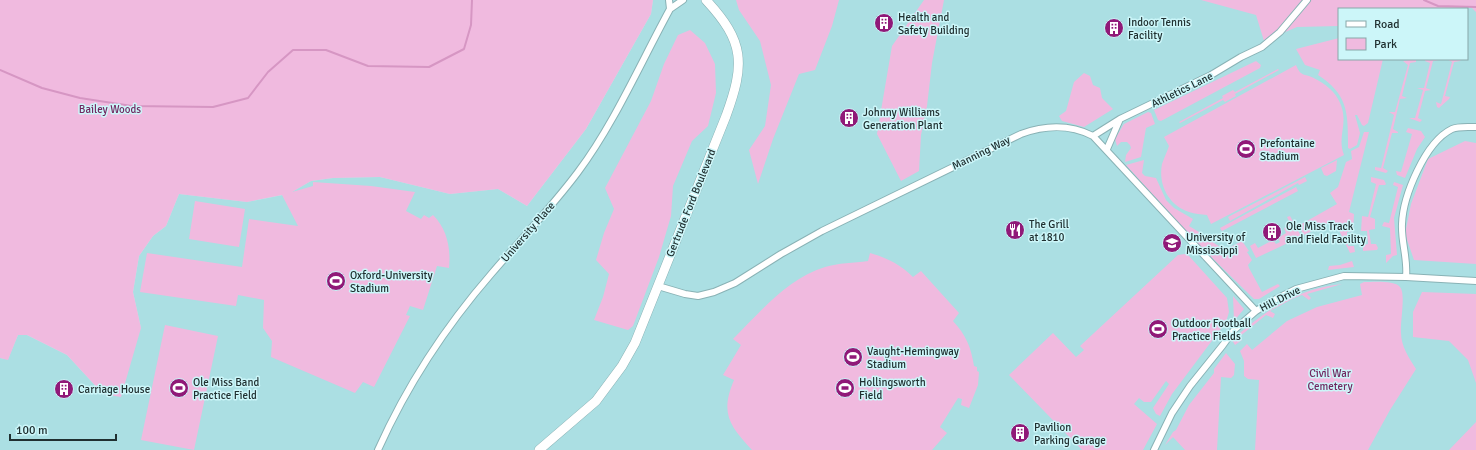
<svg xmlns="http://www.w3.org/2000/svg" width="1476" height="450" font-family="Signika,sans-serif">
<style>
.built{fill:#abdfe3;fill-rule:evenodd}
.green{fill:#f0badf}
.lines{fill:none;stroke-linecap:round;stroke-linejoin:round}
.stream{stroke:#d696c3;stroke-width:2}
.street-casing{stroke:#89b2b5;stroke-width:8}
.secondary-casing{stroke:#89b2b5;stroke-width:10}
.street{stroke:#fff;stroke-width:6}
.secondary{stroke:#fff;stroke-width:9}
.labels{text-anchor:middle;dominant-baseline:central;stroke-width:3;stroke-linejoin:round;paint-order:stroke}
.poi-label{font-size:11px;fill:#203031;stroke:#ccf6f9;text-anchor:start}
.street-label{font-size:11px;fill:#203031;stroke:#ccf6f9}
.park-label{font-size:11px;fill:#712760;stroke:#ccf6f9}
</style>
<rect width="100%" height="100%" fill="#bfe9ec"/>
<path class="built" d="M653,0h823v450h-1476v-92l8,1 10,-24h9l40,20 36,39 38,-66 -8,-36 6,-36 14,-20 13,-10 13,-32 68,8 41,-8 23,-13 22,-3 47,-1 70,17 48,-5 29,17 59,-77 65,-115zM1339,9h128v50h-128z"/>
<path class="green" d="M0,0h653l-2,14 -65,115 -59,77 -29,-17 -48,5 -70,-17 -47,1 -22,3 -19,11 21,-6v-4l58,4 44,6 -9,19 15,8 3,-4 5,3 4,-3c14,14 18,33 16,53l-12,-2 -14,44 -13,-4 -4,9 4,1 -36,71 -11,-5 -8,11 -84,-36 1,-16 -9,-13 1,-28 -26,-5 -2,11 -96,-14 7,-39 95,14 7,-48 49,7 -16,-31 -35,7 -68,-8 -13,32 -13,10 -14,20 -6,36 8,36 -20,69 -18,-3 -36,-39 -40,-20h-9l-10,25 -8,-2z
M736,0h103l-7,26 -17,44 -16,4 -26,65 -15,45 -9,-34 16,-24 6,-41 -11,-44 -21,-31z
M924,0h20l-12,63 -5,43 -6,29 -2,36 -18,10 -24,-47 15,-88z
M1201,0h275v12l-5,-5 -18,2h-114v17l-42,1 -33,14 -8,-26z
M690,30l15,13 10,21 1,29 -8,33 -16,15 -19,45 -2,30 -12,41 -26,69 -5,4 -34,-10 9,-23 6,-23 -13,-14 8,-27 10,-24 -9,-21 46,-87 13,-37 14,-29z
M1339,38v21h44l-15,64 -4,3 -2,-1 -5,-10h-2l5,18 -3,12 -7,4 -2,-1c0,-34 1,-53 -30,-73l2,-5 -15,-5 -9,-16z
M1416,59v3l-6,1 -8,33 5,2 -7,1 -7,30 5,3v1h-6l-9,35 5,3 -2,2 -11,-3v-3l6,1 13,-53 -5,-3h6l13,-47 -5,-4z
M1425,59l14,1 -6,1 -7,27 5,2 -6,1 -7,27 4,2 -2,2 -11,-4h6l8,-28 -6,-2h7l6,-25 -5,-2z
M1447,59h14l-1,2 -6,1 -9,34 5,1 -1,2 -10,9 -2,-1 -1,-5 5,2 11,-42z
M1256,61l5,4 -1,3 -99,53 -3,-1 -4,-10z
M1296,65c1,2 3,7 5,8 2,2 6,2 8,3 11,4 24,13 29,23 13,23 -2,36 6,56l-133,69 -4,-9c-6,-1 -12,-1 -18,-3 -21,-7 -31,-28 -27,-48 2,-6 5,-12 7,-18l-5,-9z
M1278,69l1,1 -44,24 1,2 -11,6 -2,-2 -43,23 -1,-1 44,-24 -1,-2 11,-6 2,2z
M1084,73l6,3 3,9 7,3 2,10 11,11 -29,18 -22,-6 -3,-5 7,-5 8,-29z
M1148,112l3,1 4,11 -9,4 -5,29 -16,5 1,-7 5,-7 -1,-3 -3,-3h-6l-4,4 -2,-7 9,-15z
M1408,128l13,3 4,6 -8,12 -12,29 -8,-3 -1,-4 5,1 11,-38 -6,-2z
M1364,132h5l-20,80 5,2 -1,17 -6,1 1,14h6l1,6 -5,1 -16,-33 -30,15 -6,-9 39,-22 -7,-11 8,-6 8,-25 6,-3 -1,-8 8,-4z
M1465,141l11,2v121l-62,-4 -9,-26 6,-30 17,-45z
M1144,160l-2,13 3,3 11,2 10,22 8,8 19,11 -4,7 15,9 -11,4 -67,-74z
M1337,160l-1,11 -9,5 -3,-1 -3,-7z
M1305,177l2,4 -8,4 -1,-2 -68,38 -2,-4z
M1371,177l13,3 2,4 -1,1h-6l-9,32 5,2v10l-6,1 2,14h5l2,4 -1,2 -14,1v-6l5,-1 -1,-13h-6l1,-15 6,1 8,-33 -5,-2z
M1394,182l9,3 -9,33 3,37 -4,1 -7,7v-8l5,-1 -1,-26 -8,-2 2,-4 5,1 9,-36 -5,-2z
M1296,187l2,4 -76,40 -2,-3z
M195,201l50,8 -6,38 -50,-8z
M1290,216l11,20 -8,4 -1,-2 -3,1 1,3 -34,16 -6,-12 5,-3 3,5 15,-8 3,4 4,-2 -2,-4 8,-5 -2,-5 7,-3 -4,-8z
M1206,238l19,12 17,-9 7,10 -2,1 5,8 -4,5 1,3 13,24 16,-8 2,2 -21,13h-5l-58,-57z
M870,253c17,5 30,11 43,24l8,-6 38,42 -6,8c13,14 18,26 21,45l3,1v4l2,1 -1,13 -9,23 -8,-3 1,-6 -4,-1 -18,29 7,6 -15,17h-180c-23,-25 -32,-37 -18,-70l-11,-5 18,-30 -8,-6c27,-27 54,-60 92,-72 13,-4 29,-4 43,-6z
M1185,254l4,2 38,42 2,14 -3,10 -54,72 -12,22 -4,-2 -3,-6 16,-24 -3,-3 -15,21h-7l-5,-4 -5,6 23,20 -14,26h-61l-73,-75 44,-42 23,24 8,-7 -4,-4 98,-91z
M1352,261l2,6 -26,3 1,-4 11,-1z
M1364,282c8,0 31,-2 36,5 6,7 0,35 1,46 0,13 8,25 15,36l-26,41 -22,40h-113l4,-70 -11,-1 -4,-3v-15l-4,-10 7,-7 5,6 35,-29 30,-14 45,-12 -2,-11z
M1342,284l-35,10 4,4 -2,2 -7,-5 -10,4 -22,12 5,3 -2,4 -7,-3 -27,22 3,3 -7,5 -3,-5c33,-29 63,-51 110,-56z
M1422,292l54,2v89l-8,-23 -19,-19 -36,-4v-25z
M1233,296l11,13 -10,12z
M165,325l53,11 -24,114 -53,-10z
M1226,353l9,11 -1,11 -3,3 -10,-1 -4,73h-32l-12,-13 -8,8 8,-13 3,-2 13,-25 25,-32v-4z
M1476,422v28h-27z"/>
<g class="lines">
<path class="stream" d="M1424,0l14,6 38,1
M0,70l42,18 38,10 52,8 81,1 35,-9 20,-26 25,-22h33l42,16 61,1 35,-18 7,-24 1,-25"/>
<defs>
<path id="street" d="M669,0l1,9
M1093,136l27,-17 91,-44 30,-18 21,-10 18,-15 27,-32
M1107,149l13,-30
M1406,277c2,-18 -5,-35 -4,-53 1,-28 23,-82 50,-95 6,-3 17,-2 24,-2
M658,286l27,8 13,2 16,-4 21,-9 46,-29 41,-23 199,-97c25,-9 48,-10 72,2l163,175
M378,450c29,-65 68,-124 114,-177 29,-34 60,-66 86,-101 36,-48 63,-110 92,-163l13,-9
M1154,450l18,-37 18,-27 33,-41 11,-15 22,-19 16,-10 24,-12 48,-13 62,1 70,4"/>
<path id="secondary" d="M539,450l57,-49 26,-35 13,-23 91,-227c19,-52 19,-74 -20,-116"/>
</defs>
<use href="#street" class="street-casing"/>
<use href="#secondary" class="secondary-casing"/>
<use href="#street" class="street"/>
<use href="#secondary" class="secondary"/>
</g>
<defs>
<symbol id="building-disc" viewBox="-11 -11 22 22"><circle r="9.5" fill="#901978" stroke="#ccf6f9"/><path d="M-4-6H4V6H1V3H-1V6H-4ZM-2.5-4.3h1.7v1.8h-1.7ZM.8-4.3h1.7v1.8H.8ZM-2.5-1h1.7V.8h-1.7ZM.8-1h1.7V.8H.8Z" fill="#fff"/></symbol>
<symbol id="stadium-disc" viewBox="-11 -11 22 22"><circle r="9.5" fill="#901978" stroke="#ccf6f9"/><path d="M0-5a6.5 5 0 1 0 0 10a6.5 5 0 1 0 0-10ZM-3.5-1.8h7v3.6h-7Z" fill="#fff"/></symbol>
<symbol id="restaurant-disc" viewBox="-11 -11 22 22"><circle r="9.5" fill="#901978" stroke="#ccf6f9"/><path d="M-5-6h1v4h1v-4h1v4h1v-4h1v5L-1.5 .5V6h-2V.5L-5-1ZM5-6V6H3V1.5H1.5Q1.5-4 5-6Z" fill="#fff"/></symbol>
<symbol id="university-disc" viewBox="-11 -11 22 22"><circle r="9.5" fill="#901978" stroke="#ccf6f9"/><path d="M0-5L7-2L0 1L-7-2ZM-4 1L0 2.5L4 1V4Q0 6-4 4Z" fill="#fff"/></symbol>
</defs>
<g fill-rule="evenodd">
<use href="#building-disc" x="873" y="12" width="22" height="22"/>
<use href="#building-disc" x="1103" y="17" width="22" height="22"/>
<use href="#building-disc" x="838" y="107" width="22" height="22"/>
<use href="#stadium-disc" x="1235" y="138" width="22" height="22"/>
<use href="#restaurant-disc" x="1004" y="219" width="22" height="22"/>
<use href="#building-disc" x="1261" y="221" width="22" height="22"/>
<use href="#university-disc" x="1161" y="232" width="22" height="22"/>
<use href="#stadium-disc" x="325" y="270" width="22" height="22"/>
<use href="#stadium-disc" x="1147" y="318" width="22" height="22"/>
<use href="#stadium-disc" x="842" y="346" width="22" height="22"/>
<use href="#stadium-disc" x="168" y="377" width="22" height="22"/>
<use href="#stadium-disc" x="834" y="377" width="22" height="22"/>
<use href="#building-disc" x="53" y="378" width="22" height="22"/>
<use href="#building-disc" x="1009" y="422" width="22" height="22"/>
</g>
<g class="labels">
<g class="poi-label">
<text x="898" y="17">Health and<tspan x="898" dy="13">Safety Building</tspan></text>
<text x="1128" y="22">Indoor Tennis<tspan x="1128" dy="13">Facility</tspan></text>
<text x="863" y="112">Johnny Williams<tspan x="863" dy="13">Generation Plant</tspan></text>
<text x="1260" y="143">Prefontaine<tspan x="1260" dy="13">Stadium</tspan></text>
<text x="1029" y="224">The Grill<tspan x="1029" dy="13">at 1810</tspan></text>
<text x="1286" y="226">Ole Miss Track<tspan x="1286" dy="13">and Field Facility</tspan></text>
<text x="1186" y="237">University of<tspan x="1186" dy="13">Mississippi</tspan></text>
<text x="350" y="275">Oxford-University<tspan x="350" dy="13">Stadium</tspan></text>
<text x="1172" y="323">Outdoor Football<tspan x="1172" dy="13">Practice Fields</tspan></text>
<text x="867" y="351">Vaught-Hemingway<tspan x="867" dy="13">Stadium</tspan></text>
<text x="193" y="382">Ole Miss Band<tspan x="193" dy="13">Practice Field</tspan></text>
<text x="859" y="382">Hollingsworth<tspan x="859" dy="13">Field</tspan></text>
<text x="78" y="389">Carriage House</text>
<text x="1034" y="427">Pavilion<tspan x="1034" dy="13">Parking Garage</tspan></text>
</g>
<g class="street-label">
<text transform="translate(1182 90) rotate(-26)">Athletics Lane</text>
<text transform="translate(981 153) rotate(-26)">Manning Way</text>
<text transform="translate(691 203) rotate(-68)">Gertrude Ford Boulevard</text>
<text transform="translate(528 232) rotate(-49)">University Place</text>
<text transform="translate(1280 299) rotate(-27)">Hill Drive</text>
</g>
<g class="park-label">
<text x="110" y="109">Bailey Woods</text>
<text x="1330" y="373">Civil War<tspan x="1330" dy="13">Cemetery</tspan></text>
</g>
</g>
<rect x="1338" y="8" width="130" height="52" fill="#ccf6f9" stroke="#87a7a9"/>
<rect x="1346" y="21" width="20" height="6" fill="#ffffff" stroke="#87a7a9"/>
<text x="1374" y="28" font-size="12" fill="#203031">Road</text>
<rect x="1346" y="38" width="20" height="12" fill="#f0badf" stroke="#87a7a9"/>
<text x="1374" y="48" font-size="12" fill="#203031">Park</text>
<path d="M10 434v6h106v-6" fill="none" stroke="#203031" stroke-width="2"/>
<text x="16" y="434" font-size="12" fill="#203031" stroke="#ccf6f9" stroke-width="3" paint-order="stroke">100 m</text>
</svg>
